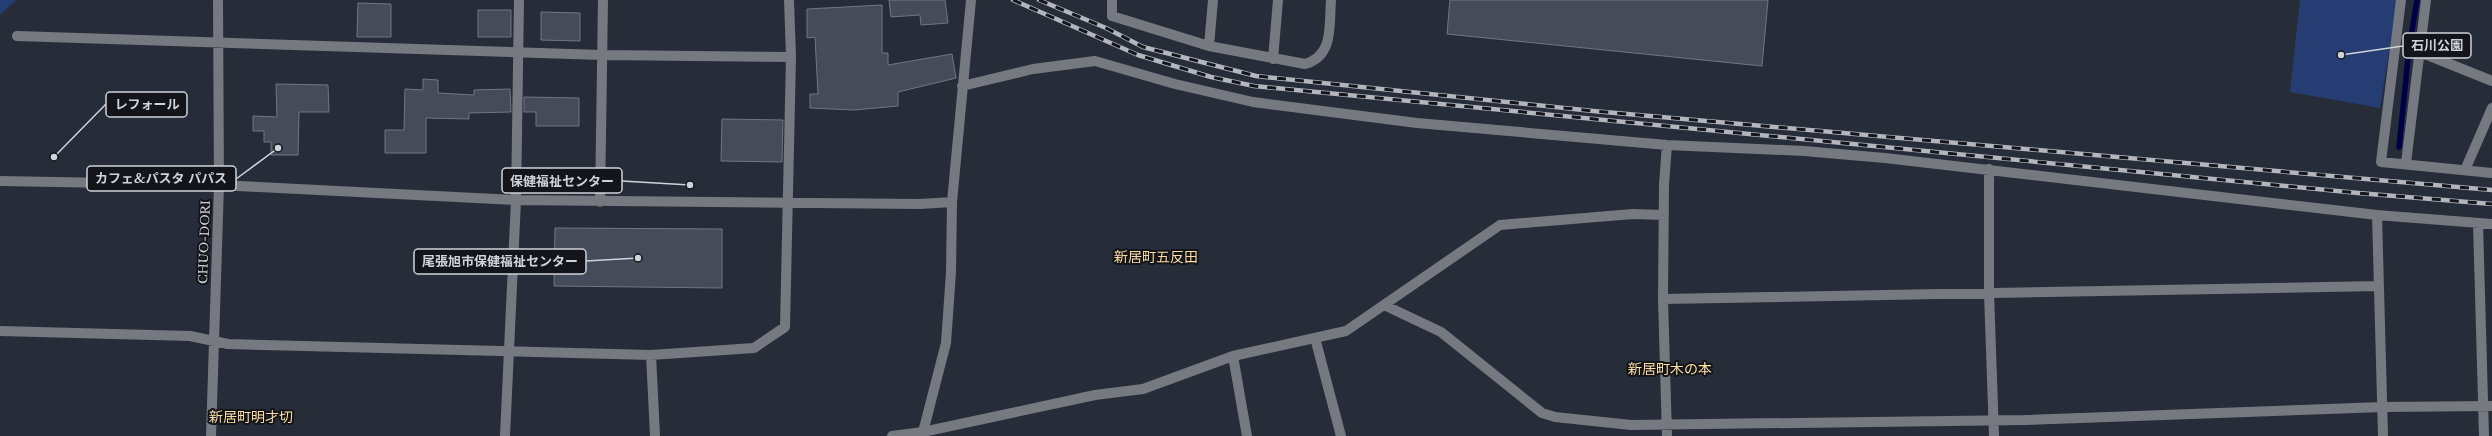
<svg xmlns="http://www.w3.org/2000/svg" width="2492" height="436" font-family="'Libre Baskerville','Noto Sans JP',serif">
<style>
.green{fill:#263d73}
.lines{fill:none;stroke-linecap:round;stroke-linejoin:round}
.stream{stroke:#010046;stroke-width:5.5}
.building{fill:#454b58;stroke:#707784}
.minor{stroke:#76797f;stroke-width:10}
.rail-casing{stroke:#b3b6bf;stroke-width:4.5}
.rail{stroke:#13151a;stroke-width:3;stroke-dasharray:9;stroke-linecap:butt}
.labels{text-anchor:middle;dominant-baseline:central;stroke-width:4;stroke-linejoin:round;paint-order:stroke}
.street-label{font-size:12px;fill:#cfd2da;stroke:#13151a}
.quarter-label{font-size:14px;fill:#fbdea5;stroke:#13151a}
.leader{fill:none;stroke:#cfd2da;stroke-width:1.5}
.callout-dot{fill:#cfd2da;stroke:#13151a;stroke-width:1.5}
.callout{fill:#13151a;stroke:#cfd2da;stroke-width:1.5}
.callout-label{font-size:13px;text-anchor:middle;font-weight:bold;fill:#cfd2da}
</style>
<rect width="100%" height="100%" fill="#272d38"/>
<path class="green" d="M0,0h16l-16,15z
M2300,0h97l-17,108 -90,-16z"/>
<g class="lines">
<path class="stream" d="M2399,147l10,-98 8,-49"/>
</g>
<path class="building" d="M889,0h56l3,23 -27,2 -1,-10 -29,2z
M1450,0h318l-6,66 -315,-32z
M358,3l33,1v33h-34z
M882,5v48h6v12l64,-11 4,24 -58,14v14l-44,4 -44,-2v-14h8l-3,-57 -8,1v-29z
M478,10h33v27h-33z
M541,12l39,1v28l-39,-1z
M423,79l15,1v13l36,2v-5l36,-1 1,23 -42,1v6l-43,-1v35h-41v-23h19l1,-41 18,1z
M276,84l52,1 1,27h-30l-1,43h-27v-13h-7v-11h-11v-15l24,1z
M524,97l55,1v28h-43v-14h-12z
M722,119l61,1 -1,42 -61,-1z
M555,228l167,1v59l-168,-2z"/>
<g class="lines">
<path class="minor" d="M1112,0v16l97,30 96,18c29,-8 24,-39 26,-64
M2401,0l-20,162 111,11
M17,36l585,19 189,2
M1209,46l4,-46
M2420,52l72,29
M1273,59l5,-59
M962,86l71,-17 62,-8 80,23 78,18 164,21 250,22 137,6 81,7 492,57 115,9
M1667,145l-3,39 -1,115 4,137
M2406,163l20,-163
M1989,169v124l5,143
M2465,170l27,-62
M0,181l219,4 297,15 404,4 32,-2
M600,202l3,-202
M2377,215l6,221
M2478,223l6,213
M1663,299l716,-13
M1384,305l57,27 101,81 13,4 76,8 394,-5 358,-13 109,-1
M0,331l190,5 38,8 423,11 103,-7 31,-21 6,-270 -2,-57
M1315,338l26,98
M651,355l4,81
M1233,356l14,80
M211,436l8,-251 -1,-185
M505,436l11,-236 3,-200
M892,436l31,-4 172,-37 48,-6 90,-33 113,-25 154,-106 133,-11 31,1
M924,436l-1,-4 23,-89 5,-71 1,-70 19,-202"/>
<defs>
<path id="rail" d="M1013,0l125,55 73,22 43,9 1104,107 134,11
M1039,0l67,28 37,19 113,29 337,35 899,79"/>
</defs>
<use href="#rail" class="rail-casing"/>
<use href="#rail" class="rail"/>
</g>
<g class="labels">
<g class="street-label">
<text transform="translate(204 242) rotate(-88)">CHUO-DORI</text>
</g>
<g class="quarter-label">
<text x="1156" y="257">新居町五反田</text>
<text x="1670" y="369">新居町木の本</text>
<text x="251" y="417">新居町明才切</text>
</g>
</g>
<path class="leader" d="M2341 55L2403 46M54 157L106 104M278 148L236 179M690 185L622 181M638 258L586 261"/>
<g class="callout-dot">
<circle cx="2341" cy="55" r="4"/>
<circle cx="54" cy="157" r="4"/>
<circle cx="278" cy="148" r="4"/>
<circle cx="690" cy="185" r="4"/>
<circle cx="638" cy="258" r="4"/>
</g>
<g class="callout">
<rect x="2403" y="33" width="68" height="25" rx="4"/>
<rect x="106" y="92" width="81" height="25" rx="4"/>
<rect x="87" y="166" width="149" height="25" rx="4"/>
<rect x="502" y="168" width="120" height="25" rx="4"/>
<rect x="414" y="249" width="172" height="25" rx="4"/>
</g>
<g class="callout-label">
<text x="2437" y="50">石川公園</text>
<text x="147" y="109">レフォール</text>
<text x="161" y="183">カフェ&amp;パスタ パパス</text>
<text x="562" y="186">保健福祉センター</text>
<text x="500" y="266">尾張旭市保健福祉センター</text>
</g>
</svg>
